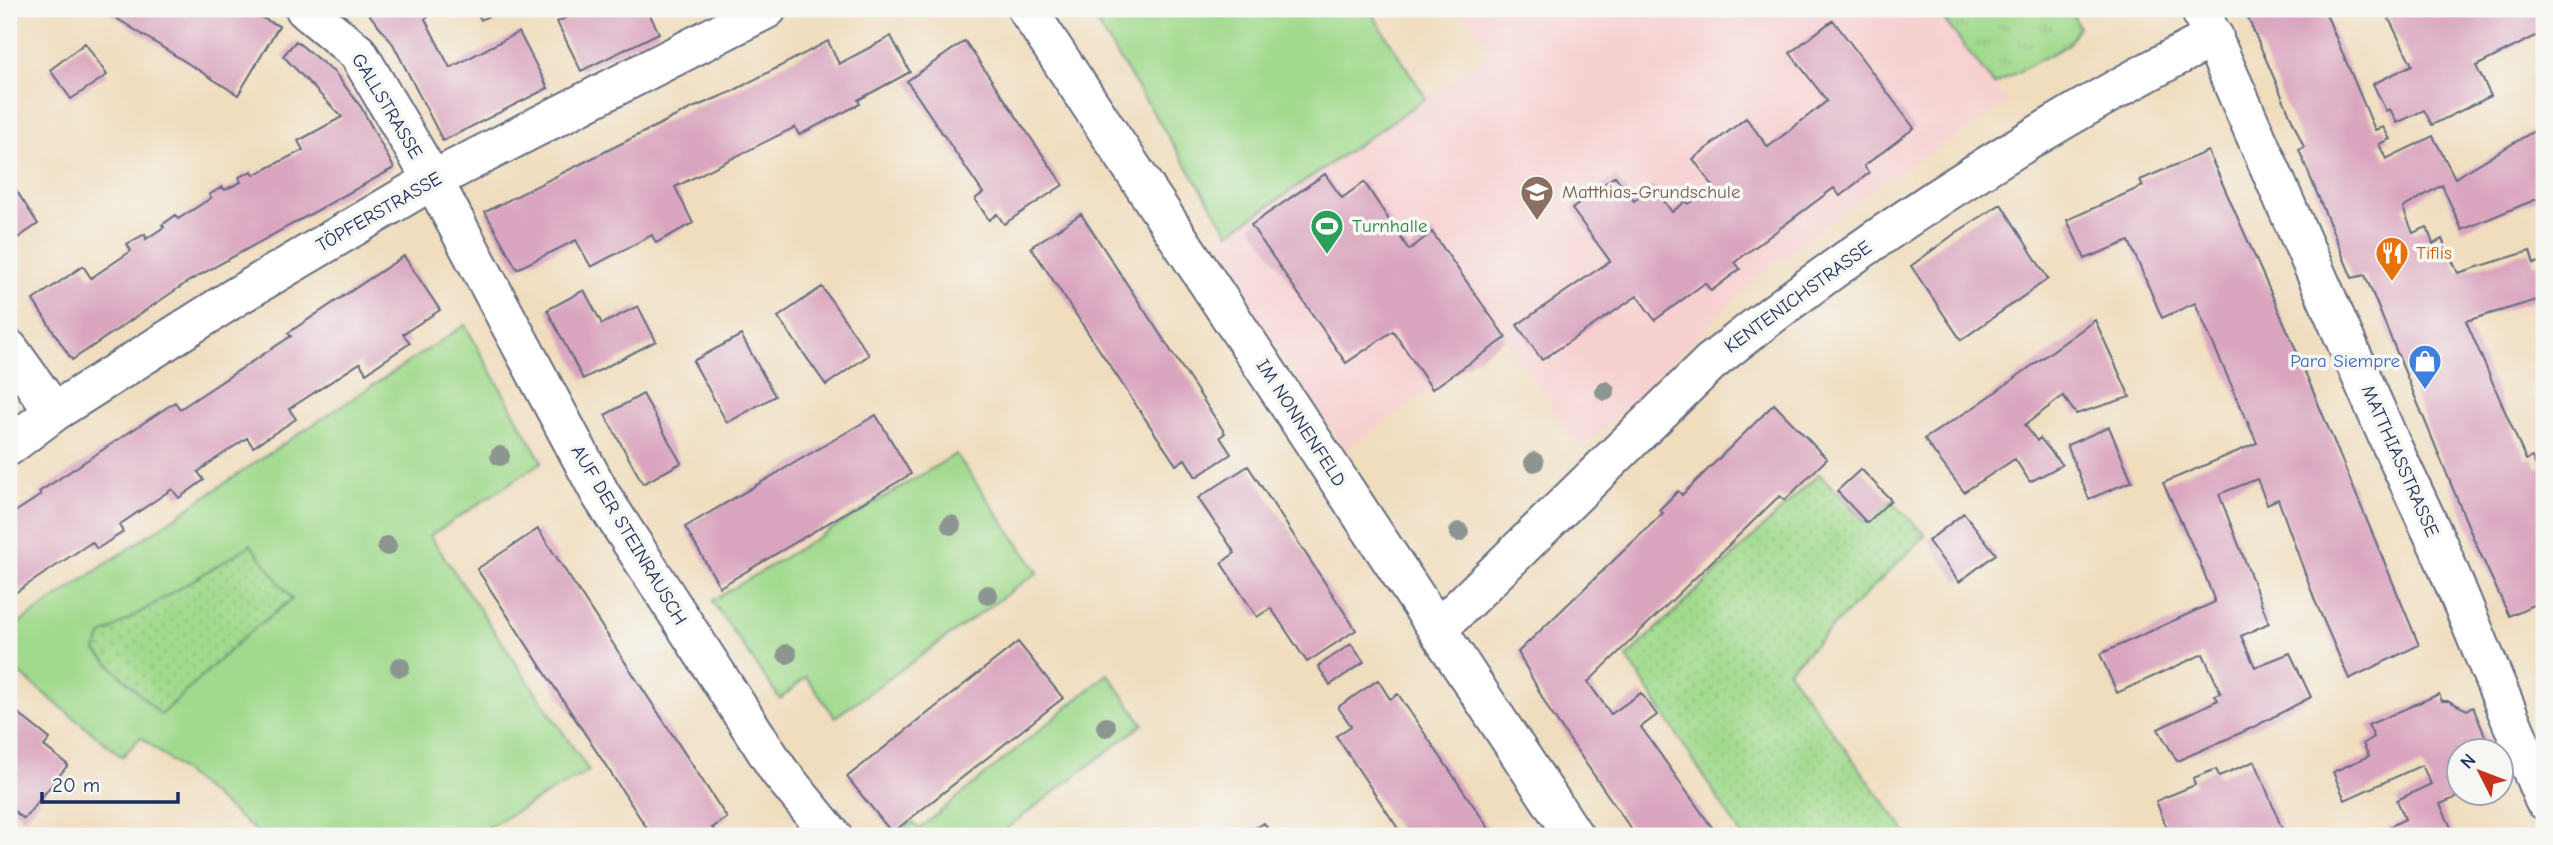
<svg xmlns="http://www.w3.org/2000/svg" width="2553" height="845" font-family="'Comic Neue',sans-serif">
<style>
.built{fill:#f7d0d0}
.grass{fill:#a1da8d;stroke:#5e8476;stroke-width:2;fill-rule:evenodd}
.park{fill:url(#park-tufts);stroke:#5e8476;stroke-width:2}
.garden{fill:url(#garden-dots);stroke:#5e8476;stroke-width:2}
.building{fill:#daa6bf}
.lines{fill:none;stroke-linecap:round;stroke-linejoin:round}
.minor-casing{stroke:#666c80;stroke-width:42}
.major-casing{stroke:#666c80;stroke-width:42}
.minor{stroke:#fff;stroke-width:38}
.major{stroke:#fff;stroke-width:38}
.tree{fill:#8d9590}
.labels{text-anchor:middle;dominant-baseline:central;stroke-width:7;stroke-linejoin:round;paint-order:stroke}
.street-label{font-size:19px;fill:#1b2f5e;stroke:#f6f6f2}
.education-label{font-size:19px;fill:#785e54;stroke:#f6f6f2;text-anchor:start}
.leisure-label{font-size:19px;fill:#27864d;stroke:#f6f6f2;text-anchor:start}
.food-label{font-size:19px;fill:#c56008;stroke:#f6f6f2;text-anchor:start}
.shop-label{font-size:19px;fill:#366cbe;stroke:#f6f6f2;text-anchor:end}
</style>
<defs>
<pattern id="park-tufts" width="24" height="20" patternUnits="userSpaceOnUse" patternTransform="scale(1.75)"><rect width="24" height="20" fill="#a1da8d"/><path d="M3 7l-1-3M5 7V3M7 7l1-3M15 17l-1-3M17 17v-4M19 17l1-3" fill="none" stroke="#8abb7c"/></pattern>
<pattern id="garden-dots" width="8" height="8" patternUnits="userSpaceOnUse" patternTransform="scale(1.75)"><rect width="8" height="8" fill="#a1da8d"/><path d="M2 2h.1M6 6h.1" fill="none" stroke="#8abb7c" stroke-width="1.8" stroke-linecap="round"/></pattern>
</defs>
<rect width="100%" height="100%" fill="#f6f6f2"/>
<filter id="ink" filterUnits="userSpaceOnUse"><feTurbulence type="fractalNoise" baseFrequency=".0143" numOctaves="2"/><feDisplacementMap in="SourceGraphic" scale="14" xChannelSelector="R" yChannelSelector="G"/><feConvolveMatrix kernelMatrix="1 2 1 2 8 2 1 2 1" color-interpolation-filters="sRGB"/></filter>
<filter id="wash" filterUnits="userSpaceOnUse"><feTurbulence type="fractalNoise" baseFrequency=".00686" numOctaves="4" result="noise"/><feDisplacementMap in="SourceGraphic" scale="28" xChannelSelector="R" yChannelSelector="G"/><feGaussianBlur stdDeviation="1.57" result="paint"/><feColorMatrix in="noise" values="0 0 0 0 0 0 0 0 0 0 0 0 0 0 0 0 0 1.4 0 .05"/><feComposite in="paint" operator="in"/></filter>
<g filter="url(#wash)">
<rect width="100%" height="100%" fill="#f0ddbe"/>
<path class="built" d="M1460,9h476l72,94 -146,94 -90,69 -36,32 -154,152 -77,-111 -160,111 -136,-203 217,-149 66,-48z"/>
<path class="grass" d="M1088,9h281l57,89 -197,135z
M465,325l77,137 -112,74 159,235 -117,65h-210l-121,-99 -19,20 -113,-92v-35l250,-170zM250,545l41,53 -46,38z
M956,454l82,118 -203,145 -29,-40 -26,22 -68,-98z
M1108,674l35,50 -146,112h-103l18,-14 7,7z"/>
<path class="park" d="M1936,9h134l9,18 -11,18 -74,40z"/>
<path class="garden" d="M1819,474l47,48 25,-22 35,35 -138,136 121,165h-167l-115,-179z
M251,545l41,54 -47,37 -84,79 -65,-64 5,-15z"/>
<g id="blocks">
<path class="building" d="M102,9h141l36,17 -41,69z
M365,9h72l-12,10 25,49 69,-36 29,56 -105,53 -50,-97z
M475,9h27l-21,11z
M583,9h64l12,24 -78,38 -24,-49z
M2244,9h80l51,121 8,-3 7,12 -11,5 7,15 47,-23 22,42 89,-53v71l-82,34 -20,-45 -39,23 10,25 14,-6 6,17 9,-5 16,34 72,-22 4,13 10,-4v38l-78,23 60,139 6,-3 5,11 7,-3v36l-2,1 2,7v91l-35,16 -35,-76 -109,-265 -13,3 -53,-128 5,-3z
M2384,9h160v23l-68,34 15,30 -59,29 -8,-15 -27,13 -7,-14 -4,2 -13,-27 39,-19z
M1833,20l81,108 -50,38 5,7 -29,23 -6,-8 -99,74 5,7 -29,22 -6,-8 -50,37 -18,-24 -95,64 -25,-35 93,-64 -38,-52 43,-33 19,25 19,-15 19,26 14,-11 3,3 24,-18 -20,-27 53,-41 22,29 59,-46 -37,-48z
M891,36l19,36 -52,28 2,4 -61,31 -4,-8 -120,60 18,36 -37,20 -4,-8 -61,32 -15,-27 -59,29 -32,-57 205,-103 41,-17 97,-51 11,23z
M296,41l39,32 26,34 33,61 -205,113 -117,79 -39,-60 50,-34 8,12 40,-27 -4,-7 18,-10 1,5 18,-12 -2,-2 14,-10 2,4 33,-21 -2,-3 13,-8 3,3 16,-8 -2,-5 13,-6 2,4 49,-25 -5,-9 44,-24 -59,-61z
M965,41l98,144 -59,39 -7,-10 -8,6 -14,-21 8,-6 -76,-112z
M85,43l22,32 -36,24 -21,-29z
M2208,151l82,185 129,309 -70,34 -34,-78 -37,-102 -11,5 -10,-25 -38,15 50,129 -28,13 14,31 35,-14 21,44 -57,30 -77,34 -19,-32 60,-29 -3,-5 6,-2 -18,-39 -86,39 -17,-39 115,-52 -16,-42 -36,-77 94,-40 -62,-140 -33,15 -33,-77 -44,18 -18,-39 76,-34 -3,-6z
M1325,174l17,24 22,-16 45,68 23,-18 74,106 -74,51 -39,-58 -47,32 -95,-138z
M9,179l29,45 -29,20z
M2001,204l47,75 -87,61 -50,-74 46,-34z
M1081,214l144,219 -5,4 11,17 -35,23 -11,-18 -9,6 -145,-218z
M404,256l36,54 -37,24 7,9 -44,30 -6,-10 -71,46 7,10 -43,28 -6,-9 -33,22 -16,12 6,8 -25,18 -7,-9 -53,36 4,7 -26,17 -5,-7 -83,55v-81l32,-21 -2,-3 136,-90 5,7 111,-73 -3,-3z
M822,287l47,68 -43,30 -48,-68z
M584,290l18,34 36,-18 18,35 -73,38 -36,-69z
M2095,320l35,77 -54,17 -13,-18 -38,29 12,16 3,-3 22,27 -32,17 -15,-23 -51,33 -40,-53 55,-35z
M741,335l34,61 -48,27 -34,-62z
M2544,385v17l-6,-14z
M643,394l38,69 -38,21 -38,-69z
M1774,404l53,55 -42,41 -5,-4 -5,4 -187,182 23,32 30,-21 16,22 -16,12 77,109h-82l-87,-126 -31,-58 145,-139 -4,-3 19,-19 4,4z
M876,415l35,59 -191,113 -35,-60z
M2109,427l23,54 -43,18 -22,-54z
M1248,466l108,164 -49,32 -36,-54 -14,9 -36,-54 14,-10 -37,-55z
M1861,469l30,31 -24,23 -30,-32z
M1964,513l32,41 -37,28 -31,-41z
M538,529l189,289 -15,10 7,8h-67l-175,-267z
M1018,642l45,56 -171,135 -45,-56z
M1351,644l13,18 -34,23 -12,-19z
M1378,680l12,19 8,-5 96,142h-91l-67,-100 15,-10 -13,-19z
M2439,694l3,7h7l18,9 6,-3 18,43h-33v42l9,1 -27,11 15,32h-65l-3,-8 18,-9 -8,-19 34,-16 -9,-19 -77,35 -12,-28 36,-16 -6,-12 11,-7 -6,-12z
M9,706l41,33 -6,7 24,19 -44,54 -15,-12z
M2255,761l29,73 -7,2h-107l-14,-35 39,-16 -2,-7 23,-9 3,7z
M1264,823l9,13h-29z
M96,829l9,7h-16z"/>
</g>
</g>
<g filter="url(#ink)">
<use href="#blocks" fill-opacity="0" stroke="#666c80" stroke-width="2"/>
<g class="lines">
<defs>
<path id="minor" d="M305,9l53,44 83,142 160,300 178,276 53,65
M1027,9l547,827
M9,349l45,63
M9,446l45,-34 183,-116 194,-115 336,-172
M1438,629l272,-266c156,-125 326,-235 504,-326"/>
<path id="major" d="M2200,9l190,433 49,105 105,253"/>
</defs>
<use href="#minor" class="minor-casing"/>
<use href="#major" class="major-casing"/>
<use href="#minor" class="minor"/>
<use href="#major" class="major"/>
</g>
<g class="tree">
<circle cx="1605" cy="391" r="10"/>
<circle cx="500" cy="456" r="10"/>
<circle cx="1534" cy="462" r="10"/>
<circle cx="951" cy="525" r="10"/>
<circle cx="1459" cy="532" r="10"/>
<circle cx="387" cy="546" r="10"/>
<circle cx="988" cy="595" r="10"/>
<circle cx="787" cy="654" r="10"/>
<circle cx="400" cy="667" r="10"/>
<circle cx="1106" cy="727" r="10"/>
</g>
</g>
<defs>
<symbol id="school-pin" viewBox="-11 -11 22 30"><path d="M0 17L-7.5 6A9.5 9.5 0 1 1 7.5 6Z" fill="#8d6e63" stroke="#f6f6f2"/><path d="M0-5L7-2L0 1L-7-2ZM-4 1L0 2.5L4 1V4Q0 6-4 4Z" fill="#fff"/></symbol>
<symbol id="stadium-pin" viewBox="-11 -11 22 30"><path d="M0 17L-7.5 6A9.5 9.5 0 1 1 7.5 6Z" fill="#2e9e5b" stroke="#f6f6f2"/><path d="M0-5a6.5 5 0 1 0 0 10a6.5 5 0 1 0 0-10ZM-3.5-1.8h7v3.6h-7Z" fill="#fff"/></symbol>
<symbol id="restaurant-pin" viewBox="-11 -11 22 30"><path d="M0 17L-7.5 6A9.5 9.5 0 1 1 7.5 6Z" fill="#e8710a" stroke="#f6f6f2"/><path d="M-5-6h1v4h1v-4h1v4h1v-4h1v5L-1.5 .5V6h-2V.5L-5-1ZM5-6V6H3V1.5H1.5Q1.5-4 5-6Z" fill="#fff"/></symbol>
<symbol id="shop-pin" viewBox="-11 -11 22 30"><path d="M0 17L-7.5 6A9.5 9.5 0 1 1 7.5 6Z" fill="#3f7fe0" stroke="#f6f6f2"/><path d="M-5-2.5h2.3a2.7 3.5 0 0 1 5.4 0H5L5.5 6h-11ZM-1.5-2.5h3a1.5 2.3 0 0 0-3 0Z" fill="#fff"/></symbol>
</defs>
<g fill-rule="evenodd">
<use href="#school-pin" x="1518" y="173" width="38" height="52"/>
<use href="#stadium-pin" x="1308" y="207" width="38" height="52"/>
<use href="#restaurant-pin" x="2373" y="234" width="38" height="52"/>
<use href="#shop-pin" x="2406" y="342" width="38" height="52"/>
</g>
<g class="labels">
<g class="street-label">
<text transform="translate(387 106) rotate(59)">GALLSTRASSE</text>
<text transform="translate(379 212) rotate(-30)">TÖPFERSTRASSE</text>
<text transform="translate(1798 297) rotate(-36)">KENTENICHSTRASSE</text>
<text transform="translate(1301 423) rotate(57)">IM NONNENFELD</text>
<text transform="translate(2400 461) rotate(66)">MATTHIASSTRASSE</text>
<text transform="translate(629 535) rotate(59)">AUF DER STEINRAUSCH</text>
</g>
<g class="education-label">
<text x="1562" y="192">Matthias-Grundschule</text>
</g>
<g class="leisure-label">
<text x="1352" y="226">Turnhalle</text>
</g>
<g class="food-label">
<text x="2416" y="253">Tiflis</text>
</g>
<g class="shop-label">
<text x="2400" y="361">Para Siempre</text>
</g>
</g>
<rect width="2553" height="845" fill="none" stroke="#f6f6f2" stroke-width="35"/>
<g transform="translate(2480 772) rotate(312)"><circle r="33" fill="#f6f6f2" stroke="#9ea6b7" stroke-width="2"/>
<path d="M0-5L12 26L0 18L-12 26Z" fill="#c8321e"/>
<text y="-10" font-size="19" font-weight="bold" text-anchor="middle" fill="#1b2f5e">N</text>
</g>
<path d="M42 792v10h136v-10" fill="none" stroke="#1b2f5e" stroke-width="3.5"/>
<text x="52" y="792" font-size="21" fill="#1b2f5e" stroke="#f6f6f2" stroke-width="5" paint-order="stroke">20 m</text>
</svg>
